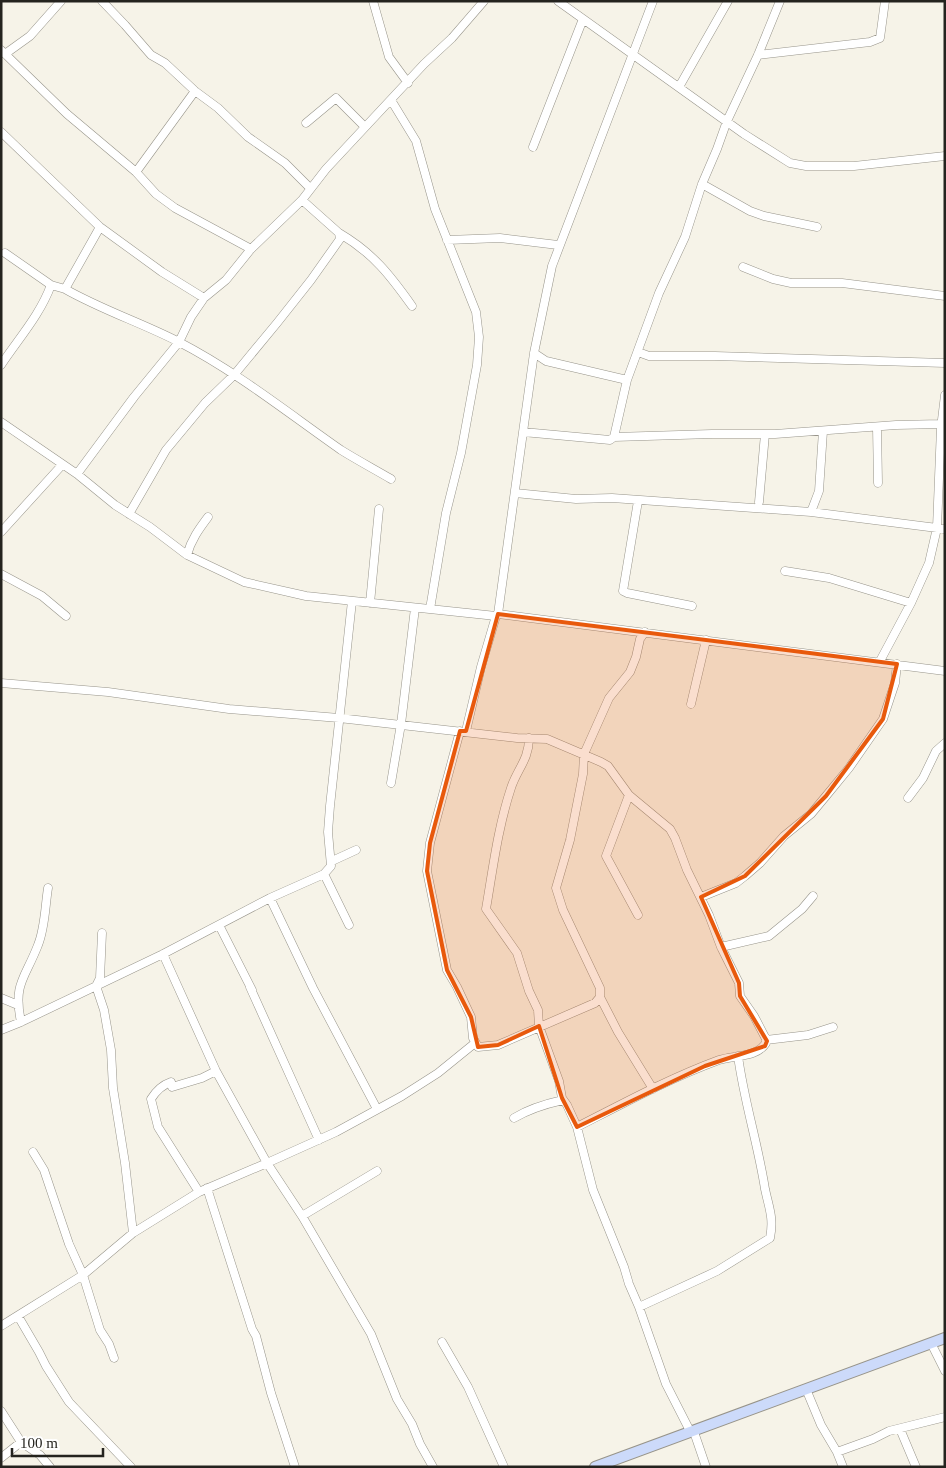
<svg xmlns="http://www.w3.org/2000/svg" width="946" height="1468" font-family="Georgia,serif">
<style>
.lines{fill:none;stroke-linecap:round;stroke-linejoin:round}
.street-casing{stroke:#97948a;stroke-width:9}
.secondary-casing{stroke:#97948a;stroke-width:12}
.street{stroke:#fff;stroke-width:8}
.secondary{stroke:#ccdafa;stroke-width:10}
.marked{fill:#e8590c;fill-opacity:0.2;stroke:#e8590c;stroke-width:4;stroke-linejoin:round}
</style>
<rect width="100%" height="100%" fill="#f6f3e8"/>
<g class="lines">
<defs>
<path id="street" d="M102,1l23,24 26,30 14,8 30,28 23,17 30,29 37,26 25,25
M373,1l16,56 19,26
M558,1l186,133 46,29 16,3h48l91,-10
M1,50l66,64 69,58 20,22 19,14 76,41
M5,54l25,-18 31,-35
M758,55l112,-13 10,-4 5,-37
M679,87l49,-86
M391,100l25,41 19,68 41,103 3,25 -2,28 -16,88 -15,60 -16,96
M306,123l30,-25 29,29
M1,132l99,95 62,45 42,26
M533,147l50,-128
M136,172l59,-81
M702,184l48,27 14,5 53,11
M339,233c34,20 51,42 73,73
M447,240l53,-2 58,7
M5,253l46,32 14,4 35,-62
M743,267l30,12 18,4h51l103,13
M65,289c37,21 77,34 114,53 58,30 109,71 162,108 16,10 33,19 50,29
M638,352l11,4h66l230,7
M534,353l12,8 81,19
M1,365c18,-27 39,-50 50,-80
M1,422l76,52 38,31 35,22 37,28 57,27 62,14 190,20 2,-2 25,-182 87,8 4,-3 13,-57 32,-87 26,-56 17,-53 15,-35 10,-28 31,-66 22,-54
M877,427l1,56
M523,432l11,-79 18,-87 101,-265
M614,437l98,-3h63l121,-9 45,-1
M77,474l57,-77 45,-55 12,-25 13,-19 22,-18 25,-31 51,-49 24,-31 98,-105 28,-26 32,-37
M515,493l61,6 36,-1 199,14 134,17
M638,501l-15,90 4,2 65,13
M759,502l6,-68
M811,512l8,-21 4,-60
M129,514l37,-64 39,-47 29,-28 43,-52 34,-43 29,-41 -1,-6 -37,-33
M1,532l61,-67
M187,555c4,-15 12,-26 21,-38
M785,571l44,7 82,25
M1,574l41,22 24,20
M370,603l9,-94
M498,614l447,57
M880,661l31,-58 18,-40 8,-35 4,-100 4,-33
M1,683l107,9 121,17 110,9 178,20 30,1 54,23 7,4 21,29 41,34 5,9 12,32 22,45 12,32 18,36 1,13 14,20 13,25c-8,17 -33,14 -48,19 -49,18 -95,43 -142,67
M691,704l15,-64
M460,731l-30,112 -3,28 20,99 10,17 14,30 2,21 5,9 20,-2 97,-42 5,-6v-9l-37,-78 -7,-22 14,-48 13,-66 1,-20 25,-56 21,-26 6,-15 4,-18 5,-7
M466,731l15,-64 15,-51
M529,738c0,22 -12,31 -18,50 -13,39 -18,80 -25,121l31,44 12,38 9,19 1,16 20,55 3,17 5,7 10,22 16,63 31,77 5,17 10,23 27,77 24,47 4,1 12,35
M391,783l10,-59 14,-116
M629,795l-23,61 32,59
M908,798l15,-20 13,-27 9,-8
M332,861l24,-11
M324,874l25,51
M701,897l35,-14 9,-7 15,-13 24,-27 27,-22 15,-18 23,-28 34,-49 12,-36 2,-19
M270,898l43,90 64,121
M219,925l33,65
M102,933l-2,45 -4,8 8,24 7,40 2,38 12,75 8,70
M721,947l48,-11 33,-27 11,-13
M250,987l69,153
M600,997l18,35 35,57
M1,998l17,7
M21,1022c-8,-39 4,-43 17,-77 7,-17 7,-38 10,-57
M1,1030l20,-8 142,-68 107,-56 54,-24 7,-8 -3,-34 2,-26 22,-205
M767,1041l-1,-1 42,-5 25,-8
M171,1082c-9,3 -15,9 -20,17l7,28 41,65
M172,1087l30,-9 14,-7
M514,1118c15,-9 31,-14 49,-18
M33,1152l11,18 25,74 14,31 17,55 9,14 5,14
M207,1188l45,141 4,7 15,57 24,74
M302,1216l75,-45
M639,1307l78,-36 53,-33c4,-20 -1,-30 -5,-49 -7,-45 -21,-88 -27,-133
M18,1316l21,36 7,14 23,36 62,65
M1,1326l82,-51 50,-42 66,-41 68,-29 -51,-92 -53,-117
M442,1342l26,45 36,80
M931,1343l14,28
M806,1389l15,36 16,27 6,15
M1,1411l20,31 19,13 10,12
M900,1429l16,38
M837,1452l36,-13 16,-8 56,-14
M1,1458l20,-16
M433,1467l-13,-23 -8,-20 -15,-25 -26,-65 -69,-118 -35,-53 69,-31 66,-36 36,-23 37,-30"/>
<path id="secondary" d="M595,1467l350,-129"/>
</defs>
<use href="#street" class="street-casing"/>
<use href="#secondary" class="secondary-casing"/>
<use href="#street" class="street"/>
<use href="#secondary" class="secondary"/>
</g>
<path class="marked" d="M498,614l399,50 -14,55 -57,77 -81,80 -44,21 38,86 1,13 27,45 -2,5 -60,20 -128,61 -15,-29 -23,-72 -41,19 -20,2 -7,-30 -24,-47 -20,-99 3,-28 30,-112h6z"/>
<rect width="946" height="1468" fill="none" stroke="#24231e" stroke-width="5"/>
<path d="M12 1448v8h91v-8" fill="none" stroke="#24231e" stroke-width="2.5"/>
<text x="20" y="1448" font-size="15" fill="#24231e" stroke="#ffffff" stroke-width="4" paint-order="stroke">100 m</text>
</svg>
